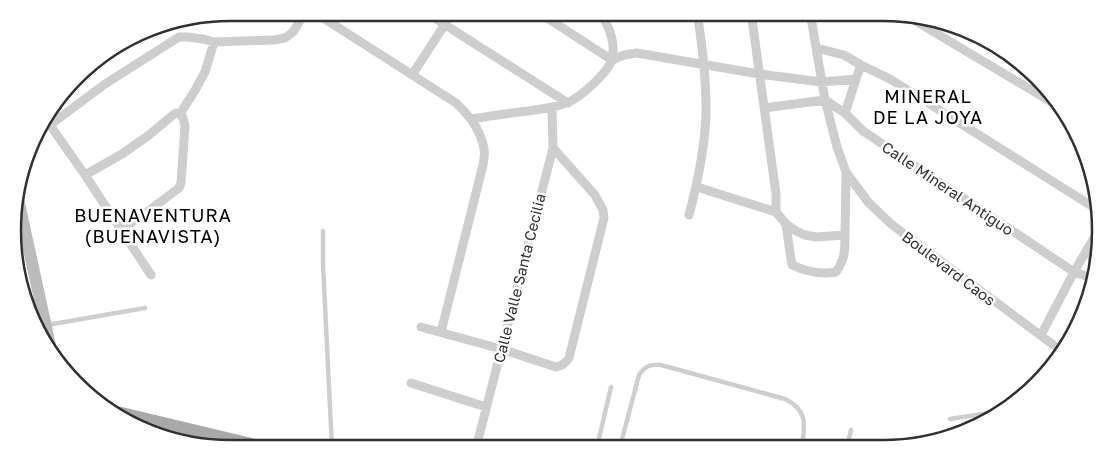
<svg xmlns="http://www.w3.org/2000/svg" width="1113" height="461" font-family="'Golos Text',sans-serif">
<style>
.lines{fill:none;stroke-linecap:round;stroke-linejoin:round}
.lane{stroke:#cecece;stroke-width:4.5}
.street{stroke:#cecece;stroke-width:9}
.secondary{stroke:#bbb;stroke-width:12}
.primary{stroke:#a9a9a9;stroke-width:14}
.labels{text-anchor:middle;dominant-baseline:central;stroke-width:5;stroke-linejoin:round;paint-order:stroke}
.street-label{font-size:15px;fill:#313131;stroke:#fff}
.quarter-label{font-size:18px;letter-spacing:1px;fill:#000;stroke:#fff}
.rim{fill:none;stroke:#313131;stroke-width:2.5}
</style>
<rect width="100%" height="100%" fill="#fff"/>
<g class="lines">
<path class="lane" d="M323,231v33l9,184
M47,325l98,-17
M950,419l45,-7 16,-8
M597,447l14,-60
M620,447l19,-72c6,-9 11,-11 22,-10l124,34c23,11 20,26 17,48
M847,447l4,-17"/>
<path class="street" d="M314,12l142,91c13,12 25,28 28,46 1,5 0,11 -1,16l-42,167
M425,12l143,91
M538,12l74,48
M751,12l25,182v18
M810,12l15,88 12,47 9,25 22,30 23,22 172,128
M907,16l148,88
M811,17l11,-5
M816,48l28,7 17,10
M612,60l12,-5 13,-2 122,21 62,8 35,-3 5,-14 29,14 208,131
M412,75l41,-63
M764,108l61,-8 20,13 18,18 211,141 18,6
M845,113l11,-34
M180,114l14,-22 11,-20 9,-30
M45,118l40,57 66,100
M471,119c19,-3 38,-6 57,-8 13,-2 25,-3 38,-8 13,-4 42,-30 46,-44 4,-16 -3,-34 -13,-47
M50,125l55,-41 74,-47h8l16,2 11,3 60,-2 11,-2 8,-6 12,-20
M85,175l37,-21 27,-19 24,-20 3,-2 4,1
M697,187l79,25 10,12 10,7 9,4 11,2 29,-2 1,-63
M689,215c9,-34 17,-71 17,-107 0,-32 -4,-64 -9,-96
M786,224l4,29 2,12c15,7 28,10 44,7 9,-13 9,-21 9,-37
M121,229l18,-11 40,-30 2,-5 4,-57 -2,-8 -3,-4
M1089,246l5,19
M421,327l80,22 55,18c6,-1 10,-4 13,-9l35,-140 -1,-8 -8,-15 -42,-47
M1041,335l33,-63 24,-41
M411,383l75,24
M476,448l77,-300 -1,-41"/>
<path class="secondary" d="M17,194l34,156
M16,257l7,32"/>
<path class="primary" d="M113,412l150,36"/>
</g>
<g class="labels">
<g class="street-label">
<text transform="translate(948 188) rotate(34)">Calle Mineral Antiguo</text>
<text transform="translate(949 268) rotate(37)">Boulevard Caos</text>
<text transform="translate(519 278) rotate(-76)">Calle Valle Santa Cecilia</text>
</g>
<g class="quarter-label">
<text x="928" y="96">MINERAL<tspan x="928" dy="21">DE LA JOYA</tspan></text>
<text x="153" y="215">BUENAVENTURA<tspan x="153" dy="21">(BUENAVISTA)</tspan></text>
</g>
</g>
<path d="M0 0H1113V461H0ZM230 21H883A209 209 0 0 1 1092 230V231A209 209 0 0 1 883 440H230A209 209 0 0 1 21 231V230A209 209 0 0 1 230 21Z" fill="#fff" fill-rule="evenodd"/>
<path class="rim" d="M230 21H883A209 209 0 0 1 1092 230V231A209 209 0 0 1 883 440H230A209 209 0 0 1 21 231V230A209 209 0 0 1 230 21Z"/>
</svg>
